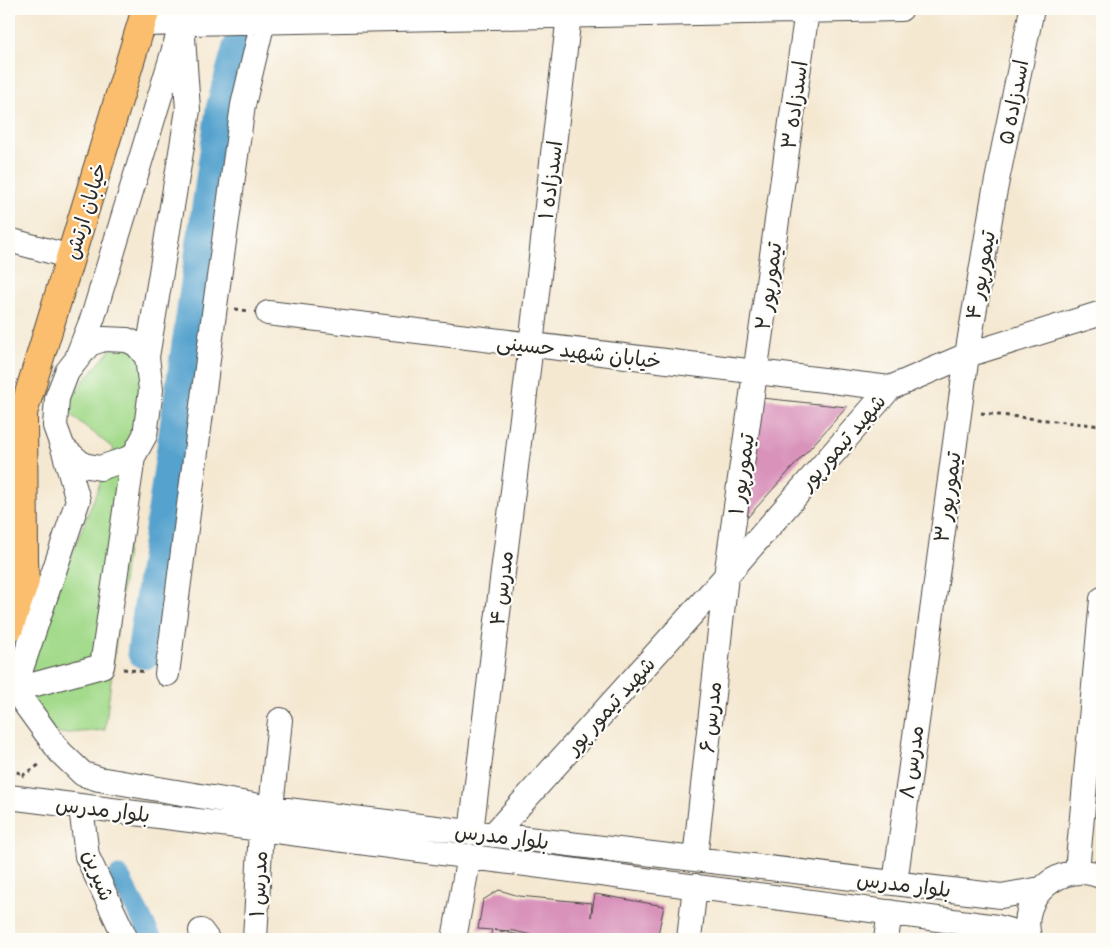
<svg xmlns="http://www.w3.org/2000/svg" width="1111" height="948" font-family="Itim,'Playpen Sans Arabic',sans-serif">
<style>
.green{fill:#a3da8b;stroke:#67825b}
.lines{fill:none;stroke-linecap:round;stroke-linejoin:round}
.canal{stroke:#55a2ce;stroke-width:21}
.river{stroke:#55a2ce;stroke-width:36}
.building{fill:#d993bb}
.minor-casing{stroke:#494744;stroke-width:26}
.major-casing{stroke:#494744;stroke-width:30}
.path{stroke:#494744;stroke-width:3;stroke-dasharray:4 4;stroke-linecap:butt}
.minor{stroke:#fff;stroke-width:24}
.major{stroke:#fabe6e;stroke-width:28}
.labels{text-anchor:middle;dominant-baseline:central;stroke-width:4.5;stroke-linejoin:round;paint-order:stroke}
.street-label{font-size:21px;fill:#2b2b2b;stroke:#fdfcf7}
</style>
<rect width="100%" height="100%" fill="#fdfcf7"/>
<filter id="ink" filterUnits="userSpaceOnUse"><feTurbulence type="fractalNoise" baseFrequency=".02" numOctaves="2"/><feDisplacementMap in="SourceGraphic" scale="10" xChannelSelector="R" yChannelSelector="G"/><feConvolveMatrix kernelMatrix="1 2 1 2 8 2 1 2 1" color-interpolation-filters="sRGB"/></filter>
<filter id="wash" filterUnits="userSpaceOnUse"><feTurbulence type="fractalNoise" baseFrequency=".0096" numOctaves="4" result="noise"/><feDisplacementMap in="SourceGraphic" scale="20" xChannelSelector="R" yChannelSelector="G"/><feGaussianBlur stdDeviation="1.12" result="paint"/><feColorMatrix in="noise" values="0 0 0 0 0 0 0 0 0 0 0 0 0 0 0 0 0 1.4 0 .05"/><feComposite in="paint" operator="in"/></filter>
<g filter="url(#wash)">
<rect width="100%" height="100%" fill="#f4e8d1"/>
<path class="green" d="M124,334l29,1 -48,395 -48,4 -36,-47 27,-74 66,-164 -53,-42z"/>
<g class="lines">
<path class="canal" d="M119,876l33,63"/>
<path class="river" d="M145,651l79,-544 16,-58"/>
</g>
<g id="blocks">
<path class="building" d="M762,398l85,9 -100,111z
M499,890l20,6 73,7 -1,14 4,-23 69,12 -7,33h-112v-1l-31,-7 -20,-1 48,9h-52l2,-9 -14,-1 5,-29z"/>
</g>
</g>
<g filter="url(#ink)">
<use href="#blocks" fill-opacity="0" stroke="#494744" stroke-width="1"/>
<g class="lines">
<defs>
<path id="minor" d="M141,24l760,-15
M9,240l62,17
M268,313l622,75
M104,339l23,1 9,4 11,13 4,33 -6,45 -12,22 -33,11 -17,-3 -20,-17 -8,-22 2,-28 10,-26 22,-28z
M78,355l15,-38 89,-294
M147,357l41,-247 -5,-73
M167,674l48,-368 28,-201 20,-84
M9,682l51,70 23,22 16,5 172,29 730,88 40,-7
M14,690l88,-24 31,-209
M14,690l64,-190 -15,-52
M9,797l252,32 610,81 126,17 32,9
M81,807l6,49 39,83
M271,808l9,-88
M471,832l60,-487 38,-330
M493,835l233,-259 164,-188 77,-33 135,-42
M695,859l31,-283 81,-565
M1077,871l25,-272
M895,883l72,-528 27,-160 38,-186
M201,931l6,8
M255,939l6,-110
M454,939l15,-83
M689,939l6,-53
M886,939l4,-27
M1030,939c-15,-42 34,-81 72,-62"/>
<path id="major" d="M24,560l-1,-147 123,-404
M9,628l16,-47 -1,-21 -7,-16"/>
</defs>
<use href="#minor" class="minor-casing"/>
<use href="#major" class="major-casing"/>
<path class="path" d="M235,309l14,2
M981,413l121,13
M123,669l23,3
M9,770l15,4
M22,776l20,-13"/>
<use href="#minor" class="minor"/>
<use href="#major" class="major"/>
</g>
</g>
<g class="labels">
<g class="street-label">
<text transform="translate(1013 102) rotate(-79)">اسدزاده ۵</text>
<text transform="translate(794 105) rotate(-82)">اسدزاده ۳</text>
<text transform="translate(550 180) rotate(-83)">اسدزاده ۱</text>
<text transform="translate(85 211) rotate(-73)">خیابان ارتش</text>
<text transform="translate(980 275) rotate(-80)">تیمورپور ۴</text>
<text transform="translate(768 286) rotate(-82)">تیمورپور ۲</text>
<text transform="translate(579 351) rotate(7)">خیابان شهید حسینی</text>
<text transform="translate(842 442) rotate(-49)">شهید تیمورپور</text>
<text transform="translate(741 474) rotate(-82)">تیمورپور ۱</text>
<text transform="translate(947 497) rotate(-82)">تیمورپور ۳</text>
<text transform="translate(501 588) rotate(-83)">مدرس ۴</text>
<text transform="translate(610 705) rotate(-48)">شهید تیمور پور</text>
<text transform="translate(710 717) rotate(-84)">مدرس ۶</text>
<text transform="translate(911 762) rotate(-82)">مدرس ۸</text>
<text transform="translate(103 809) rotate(7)">بلوار مدرس</text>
<text transform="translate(502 836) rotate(7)">بلوار مدرس</text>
<text transform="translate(99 875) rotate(69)">شیرین</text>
<text transform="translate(258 884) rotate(-87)">مدرس ۱</text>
<text transform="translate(904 884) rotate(7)">بلوار مدرس</text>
</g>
</g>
<rect width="1111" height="948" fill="none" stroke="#fdfcf7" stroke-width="30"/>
</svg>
